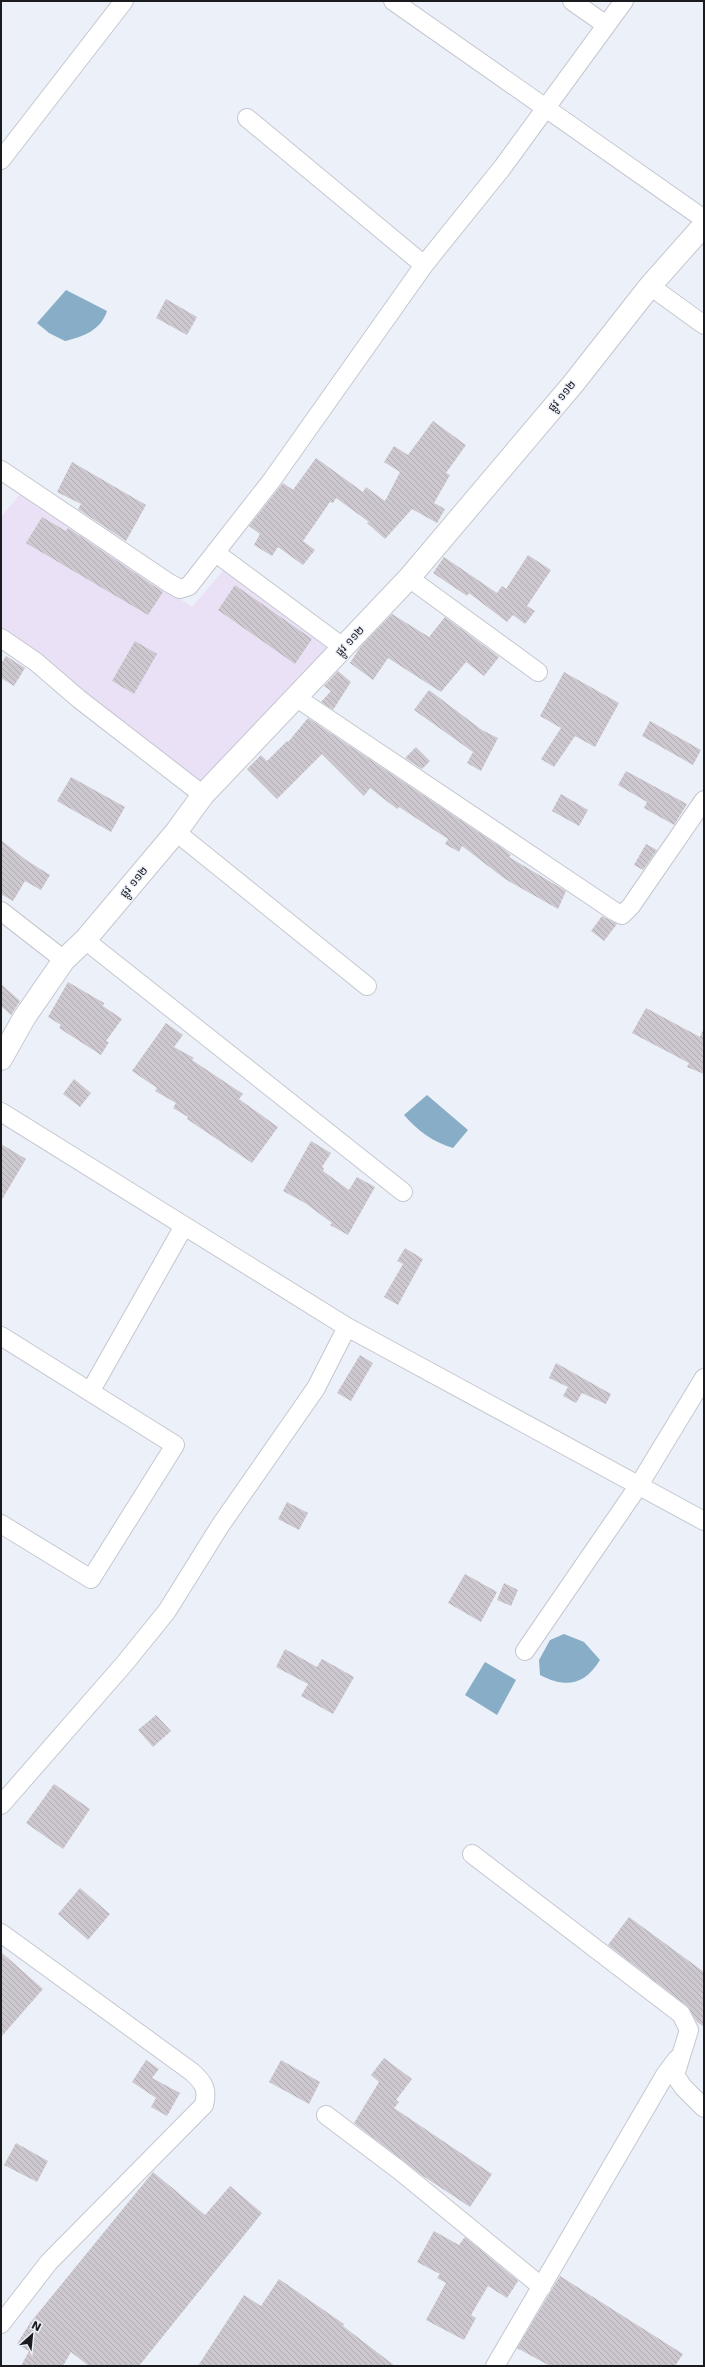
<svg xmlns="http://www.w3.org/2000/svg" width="705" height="2367" font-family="'DejaVu Sans','Noto Sans Khmer',sans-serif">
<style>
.education{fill:#ebe1f6}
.water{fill:#87adc7}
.building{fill:url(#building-back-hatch)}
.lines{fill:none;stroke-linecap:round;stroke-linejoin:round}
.street-casing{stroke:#c4c7d0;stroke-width:20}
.secondary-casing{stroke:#c4c7d0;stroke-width:24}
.street{stroke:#fff;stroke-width:18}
.secondary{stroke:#fff;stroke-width:22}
.labels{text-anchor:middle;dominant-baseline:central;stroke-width:3;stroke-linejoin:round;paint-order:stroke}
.street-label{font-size:11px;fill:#1a1b1e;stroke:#ecf0f8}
</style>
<defs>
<pattern id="building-back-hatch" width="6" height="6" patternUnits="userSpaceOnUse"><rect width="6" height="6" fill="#cdc8cf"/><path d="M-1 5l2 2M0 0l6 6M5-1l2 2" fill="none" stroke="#afabb1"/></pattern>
</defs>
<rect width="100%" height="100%" fill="#ecf0f8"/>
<path class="education" d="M21,493l171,114 33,-39 106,76 -124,142 -206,-159v-110z"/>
<path class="water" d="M66,290l41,21c-6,19 -24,26 -42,30l-16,-8 -12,-10z
M427,1095l41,35 -15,18c-20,-6 -35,-17 -49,-33z
M564,1634l20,8 16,18c-16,26 -35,28 -60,15l-1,-15 11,-20z
M485,1662l31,18 -19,35 -32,-20z"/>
<path class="building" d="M166,299l31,18 -10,18 -31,-17z
M433,421l33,24 -20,28 4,2 -16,28 11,6 -8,14 -25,-14 -27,30 -18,-16 2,-1 -33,-24 -3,5 -3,-1 -27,39 12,9 -12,15 -25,-18 -6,9 -18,-11 6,-11 -11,-8 34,-43 10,7 23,-32 47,34 3,-5 19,14 15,-29 -16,-10 10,-16 14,9z
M72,462l74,43 -20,36 -48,-32 3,-5 -24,-12z
M42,517l24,14 2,-3 95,64 -15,23 -122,-72z
M528,555l23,15 -24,36 8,5 -10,13 -12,-9 -6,7 -38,-29 -2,3 -34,-23 11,-16 53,36 5,-7 4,3z
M235,585l77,54 -17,25 -77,-54z
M392,614l37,23 16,-20 54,40 -15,19 -18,-14 -25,30 -53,-34 -15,22 -23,-17 11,-17z
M135,641l22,13 -23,40 -22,-13z
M6,656l19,12 -11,18 -13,-8v-14z
M338,671l13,11 -18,28 -12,-8 10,-11 -7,-5z
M564,672l55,31 -24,44 -20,-11 -21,31 -13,-8 20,-31 -21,-12z
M429,690l53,40 16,8 -17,33 -14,-8 6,-11 -59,-42z
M308,718l191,128 12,9 -2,2 57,34 -8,18 -53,-30 -43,-33 -3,6 -14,-8 3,-5 -49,-32 -2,2 -27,-21 -6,8 -42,-42 -45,45 -30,-30 14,-14 6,6 20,-20 1,1z
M650,721l51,29 -8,15 -51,-29z
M416,747l14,14 -8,8 -17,-11z
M626,771l61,33 -13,21 -30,-17 3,-6 -29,-17z
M71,777l54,30 -14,25 -54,-31z
M561,794l27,16 -9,16 -27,-15z
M1,840l25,20 24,15 -9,15 -16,-9 -12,20 -12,-7z
M646,844l11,6 -14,20 -9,-5z
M602,916l15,8 -13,17 -13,-10z
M68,982l36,21 -1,3 19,13 -16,22 3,1 -8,13 -42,-27 2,-3 -13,-8z
M1,984l19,17 -9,14 -10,-9z
M646,1008l54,29 4,-9v46l-17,-7 2,-4 -57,-30z
M166,1023l17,12 -9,12 20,11 -2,2 51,34 -4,5 39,28 -26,36 -65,-44 1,-2 -15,-9 3,-5 -21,-12 2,-3 -25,-17z
M74,1079l17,14 -11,14 -17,-13z
M311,1141l20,12 -9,14 2,1 -1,3 26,19 8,-13 18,10 -27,48 -18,-10 2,-2 -27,-20 -22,-12z
M1,1144l25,15 -25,42z
M405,1248l18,11 -25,46 -14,-8 19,-33 -6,-3z
M360,1355l13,8 -22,38 -14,-8z
M556,1363l55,31 -5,10 -24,-11 -6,10 -13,-7 5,-9 -19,-9z
M287,1502l21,11 -9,17 -21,-11z
M465,1574l32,18 -16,30 -33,-19z
M504,1583l14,7 -7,16 -14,-6z
M285,1649l32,18 5,-8 32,18 -21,37 -32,-18 7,-12 -32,-17z
M156,1715l15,16 -18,16 -15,-17z
M54,1784l36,25 -27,40 -37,-26z
M80,1888l30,26 -22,26 -30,-26z
M629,1917l75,55v55l-7,-5 -10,-16 -79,-61z
M1,1952l42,37 -42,48z
M384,2058l28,21 -16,21 3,2 -5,6 98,66 -22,33 -47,-31 -69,-53 25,-41 -8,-7z
M146,2060l13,9 -7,9 28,15 -13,23 -16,-9 5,-9 -24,-16z
M281,2060l39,22 -11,22 -40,-22z
M16,2143l32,18 -11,21 -33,-17z
M153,2172l52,43 25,-29 32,27 -123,153h-50l-18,-14 -8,14h-42l8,-15 -12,-7 13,-21z
M434,2231l25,14 6,-8 53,44 -11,17 -19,-12 -17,29 5,3 -12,22 -38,-20 20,-37 -9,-5 3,-4 -23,-12z
M560,2276l123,78 -8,12h-125l-33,-18z
M279,2279l65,45 -1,2 52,40h-197l46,-71 17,11z"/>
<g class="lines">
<defs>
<path id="street" d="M393,1l311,218
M572,1l34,24
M247,118l177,147
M1,160l123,-159
M650,286l54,39
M1,470l168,113 11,6 9,-3 83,-106 152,-215 78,-97 122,-167
M216,553l128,95
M409,578l129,94
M1,638l35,24 43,37 124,96
M297,698l317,213 8,4 9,-9 73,-106
M176,832l191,154
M1,911l63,49
M85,940l318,252
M1,1112l346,215 357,194
M1,1336l174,109 -84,134 -90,-55
M90,1392l94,-166
M525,1651l114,-166 65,-107
M1,1805l124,-142 42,-52 53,-85 96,-138 31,-61
M472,1854l209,160 8,16 -14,45 8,12 21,21
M1,1933l191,139c12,11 16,17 12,33l-155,157 -48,62
M326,2115l73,55 143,117
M495,2366l170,-291 12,-16"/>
<path id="secondary" d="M1,1059l23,-41 40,-58 21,-20 91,-108 27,-37 206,-217 164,-194 77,-98 54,-61"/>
</defs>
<use href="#street" class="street-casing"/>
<use href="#secondary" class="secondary-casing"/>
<use href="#street" class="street"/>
<use href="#secondary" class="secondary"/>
</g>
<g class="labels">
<g class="street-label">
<text transform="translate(562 396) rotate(-50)">ផ្លូវ ១១២</text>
<text transform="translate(350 641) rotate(-47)">ផ្លូវ ១១២</text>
<text transform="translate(134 882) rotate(-50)">ផ្លូវ ១១២</text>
</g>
</g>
<rect width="705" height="2367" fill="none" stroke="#1a1b1e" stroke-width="4"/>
<g transform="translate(32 2335) rotate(27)" stroke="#ecf0f8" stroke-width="3" paint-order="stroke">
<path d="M0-3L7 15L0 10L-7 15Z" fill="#1a1b1e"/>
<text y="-6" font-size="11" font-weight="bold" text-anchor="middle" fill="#1a1b1e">N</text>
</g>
</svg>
